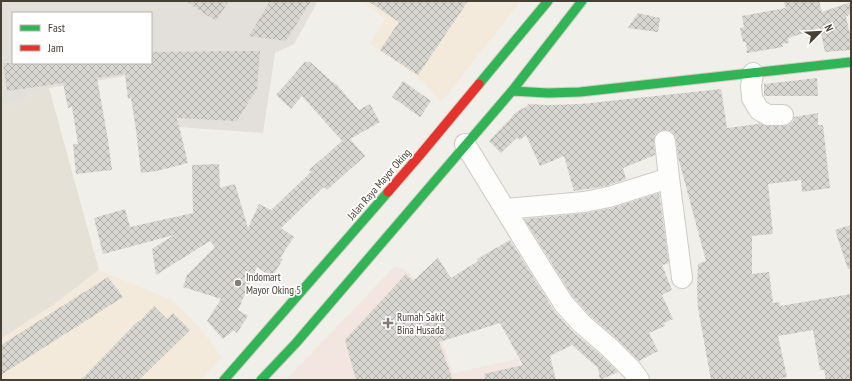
<svg xmlns="http://www.w3.org/2000/svg" width="852" height="381" font-family="'PT Sans Narrow',sans-serif">
<style>
.residential{fill:#e5e1d7}
.commercial{fill:#f4eadc}
.industrial{fill:#e3e0db;fill-rule:evenodd}
.medical{fill:#f3e5e0}
.building{fill:url(#building-cross-hatch)}
.lines{fill:none;stroke-linecap:round;stroke-linejoin:round}
.street-casing{stroke:#cdcbc6;stroke-width:22}
.fast-casing{stroke:#d0ccc0;stroke-width:11}
.jam-casing{stroke:#d0ccc0;stroke-width:11}
.street{stroke:#fdfdfc;stroke-width:20}
.fast{stroke:#30b455;stroke-width:9}
.jam{stroke:#e5322d;stroke-width:9}
.poi-dot{fill:#827d74;stroke:#fff;stroke-width:1.5}
.labels{text-anchor:middle;dominant-baseline:central;stroke-width:3.5;stroke-linejoin:round;paint-order:stroke}
.street-label{font-size:11px;fill:#474035;stroke:#fff}
.poi-label{font-size:11px;fill:#474035;stroke:#fff;text-anchor:start}
</style>
<defs>
<pattern id="building-cross-hatch" width="8" height="8" patternUnits="userSpaceOnUse"><rect width="8" height="8" fill="#d8d6d1"/><path d="M0 0l8 8M0 8l8-8" fill="none" stroke="#b1afaa"/></pattern>
</defs>
<rect width="100%" height="100%" fill="#f0efea"/>
<path class="residential" d="M49,88l50,182 -43,33 -55,36v-231z"/>
<path class="commercial" d="M361,1h160l-75,95 -5,5 -21,-22 -50,-35 15,-26z
M99,270l73,30 24,23 26,34 -9,10 -13,13h-199v-41l55,-36z"/>
<path class="industrial" d="M1,1h317l-24,43 -19,9 -12,80 -84,-6 -7,-58 -123,19 -48,20zM13,13h138v50h-138z"/>
<path class="medical" d="M395,266l13,6 16,16 29,85 65,-14 6,21h-238z"/>
<path class="building" d="M185,1h44l-13,20z
M270,1h41l-25,40 -37,-5z
M368,1h100l-50,74 -38,-25 19,-28z
M783,1h36l3,11 29,-10v11l-5,4 5,22v11l-26,2 -5,-24 -32,10 1,5 -7,1 1,3 -36,6 -1,-11h-3l-3,-14 4,-1 -2,-11 44,-8z
M638,13l22,5 -2,14 -30,-4z
M260,51l-3,37 -20,33 -60,-3 11,45 -31,8 -16,2 -5,-43 -5,-32 -3,1 -3,-25 -28,4 11,62 4,30 -36,4 -3,-30h5l-6,-37 -4,1 -5,-25 -56,8 -4,-28h148v-11z
M305,62h5l25,22h1l23,26 11,-6 10,18 -30,17 15,17 -38,34 -3,-3 -43,41 13,9 -14,21 3,1 -11,18 -15,-10 -19,43 10,6 -11,17 -3,-3 -11,9 -16,-18 14,-22 -38,-12 4,-12 28,-28 -5,-6 -54,34 -4,-26 22,-14 -71,19 -9,-36 31,-9 5,18 63,-14 -1,-48 27,-1 1,24 15,-4 13,44 11,-24 12,6 40,-38 -2,-2 33,-29 -40,-45 -11,13 -15,-14z
M817,78l1,18h-54v-12z
M403,81l28,20 -11,16 -28,-20z
M721,89l6,39 31,-4v-2l10,4h15l6,-1 4,-4 1,-4 24,-4v12h5l7,63 -28,4 -1,-12 -33,4 5,50 -21,2v38l17,-2 4,31 6,-1 1,4 71,-12v86h-25l-2,-10h-4l-7,-40 -35,6 9,41 -15,3h-61l-13,-72 -1,-19 1,-25 8,-3 -28,-104 -2,-18 -2,-5 -4,-3 -7,-1 -5,2 -3,4 -1,6 1,13 -32,13 3,11 -20,7 -32,5 -10,-35 -24,10 -14,-31 -6,5 -3,-2 -16,15 -12,-12 23,-24v-1l10,-8 1,1 6,-5 19,1 33,-1z
M659,193l10,70 -7,2 10,25 -10,5 11,24 -9,4 1,3 -16,7 9,18 -19,10 -23,-23 -26,-22 -17,-19 -49,-78 62,-6 26,-5z
M851,225v44h-3l-13,-39z
M510,240l45,72 19,21 27,22 17,17 -18,8 -2,-12 -26,-23 -22,11 6,24h-71l-1,-6 39,-9 -23,-42 -61,19 14,38h-97l-11,-40 61,-66 7,7 25,-23 13,20 27,-17 -1,-2z
M108,277l15,20 -122,78v-30z
M154,306l13,13 6,-6 17,17 -51,50h-58l55,-57 5,-3z"/>
<g class="lines">
<defs>
<path id="street" d="M753,73l-2,13 1,12 7,12 9,5h15
M665,141l4,37 13,100
M465,144l73,119 26,41 18,20 27,23 23,23 7,10
M505,209l79,-7 25,-5 60,-19"/>
<path id="fast" d="M479,84l69,-83
M512,91l36,2 32,-1 271,-30
M224,380l164,-188
M261,380l35,-37 216,-252 70,-90"/>
<path id="jam" d="M388,192l32,-37 59,-71"/>
</defs>
<use href="#street" class="street-casing"/>
<use href="#fast" class="fast-casing"/>
<use href="#jam" class="jam-casing"/>
<use href="#street" class="street"/>
<use href="#fast" class="fast"/>
<use href="#jam" class="jam"/>
</g>
<g class="poi-dot">
<circle cx="238" cy="283" r="4"/>
<path d="M386 317h4v4h4v4h-4v4h-4v-4h-4v-4h4z"/>
</g>
<g class="labels">
<g class="street-label">
<text transform="translate(379 184) rotate(-49)">Jalan Raya Mayor Oking</text>
</g>
<g class="poi-label">
<text x="246" y="277">Indomart<tspan x="246" dy="13">Mayor Oking 5</tspan></text>
<text x="397" y="317">Rumah Sakit<tspan x="397" dy="13">Bina Husada</tspan></text>
</g>
</g>
<rect width="852" height="381" fill="none" stroke="#474035" stroke-width="4"/>
<rect x="12" y="12" width="140" height="52" fill="#ffffff" stroke="#b5b3ae"/>
<rect x="20" y="25" width="20" height="6" fill="#30b455" stroke="#b5b3ae"/>
<text x="48" y="32" font-size="12" fill="#474035">Fast</text>
<rect x="20" y="45" width="20" height="6" fill="#e5322d" stroke="#b5b3ae"/>
<text x="48" y="52" font-size="12" fill="#474035">Jam</text>
<g transform="translate(820 32) rotate(66)" stroke="#ffffff" stroke-width="3" paint-order="stroke">
<path d="M0-3L7 15L0 10L-7 15Z" fill="#474035"/>
<text y="-6" font-size="11" font-weight="bold" text-anchor="middle" fill="#474035">N</text>
</g>
</svg>
